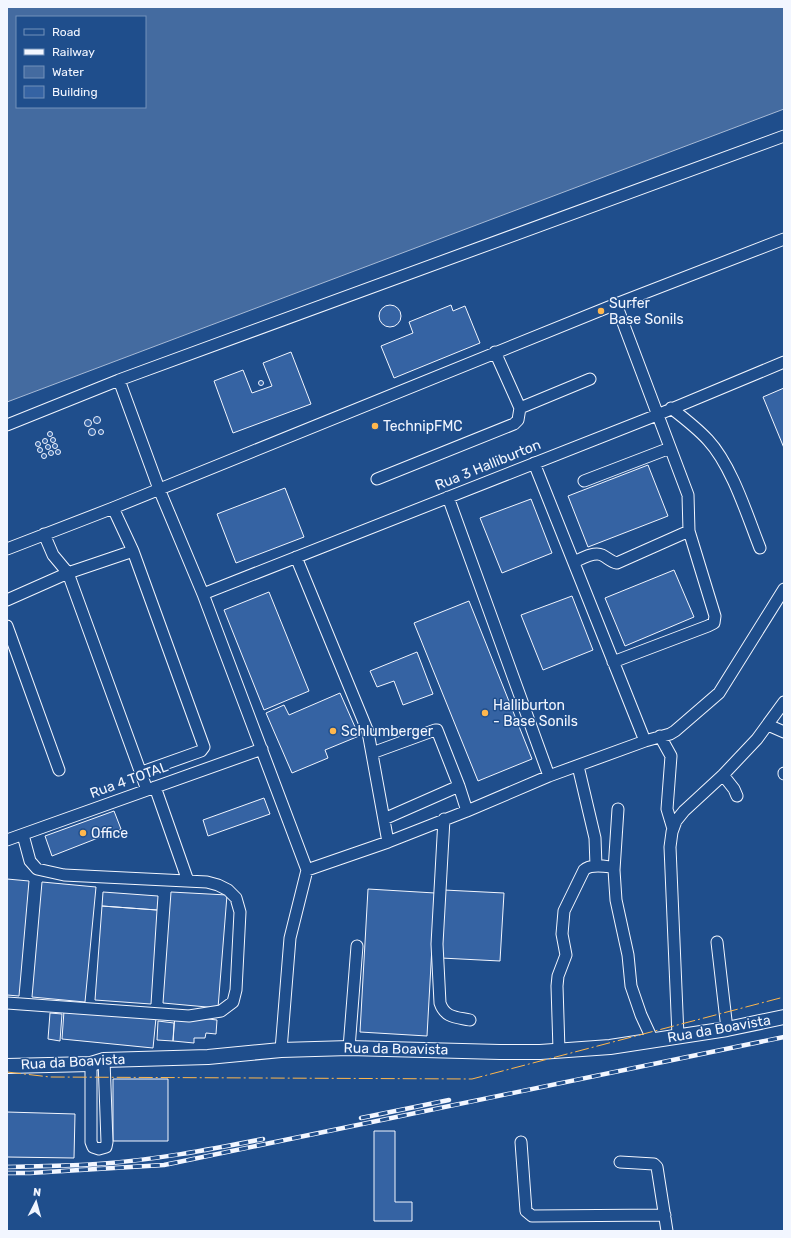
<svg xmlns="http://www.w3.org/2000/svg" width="791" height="1238" font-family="Rubik,sans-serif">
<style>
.water{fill:#446ba0;stroke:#a8bbd7;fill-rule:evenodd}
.building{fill:#3563a3;stroke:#f2f6ff}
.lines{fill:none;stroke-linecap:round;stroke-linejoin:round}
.minor-casing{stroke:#f2f6ff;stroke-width:13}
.major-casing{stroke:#f2f6ff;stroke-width:16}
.minor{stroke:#1f4e8c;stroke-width:11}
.major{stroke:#1f4e8c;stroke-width:14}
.rail-casing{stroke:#f2f6ff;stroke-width:4.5}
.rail{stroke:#1f4e8c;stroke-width:3;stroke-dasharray:9;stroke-linecap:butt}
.power{stroke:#ffb74d;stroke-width:1;stroke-dasharray:14 3 2 3;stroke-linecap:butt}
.poi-dot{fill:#ffb74d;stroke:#1f4e8c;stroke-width:1.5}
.labels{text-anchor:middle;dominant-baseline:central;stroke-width:3;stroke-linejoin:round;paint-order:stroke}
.poi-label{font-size:14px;fill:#f2f6ff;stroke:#1f4e8c;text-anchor:start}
.street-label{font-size:14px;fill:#f2f6ff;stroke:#1f4e8c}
</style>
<rect width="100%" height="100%" fill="#1f4e8c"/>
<path class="water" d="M7,7h777v102l-777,293zM17,17h128v90h-128z"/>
<path class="building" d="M451,305l2,6 12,-5 15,37 -86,35 -13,-32 32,-13 -4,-11z
M379 316a11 11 0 1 1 22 0a11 11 0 1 1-22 0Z
M291,352l20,52 -78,29 -19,-52 29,-11 9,23 20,-7 -9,-23z
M258.5 383a2.5 2.5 0 1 1 5 0a2.5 2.5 0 1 1-5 0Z
M784,388v60l-21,-51z
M93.5 420a3.5 3.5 0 1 1 7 0a3.5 3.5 0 1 1-7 0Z
M84.5 423a3.5 3.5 0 1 1 7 0a3.5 3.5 0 1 1-7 0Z
M88.5 432a3.5 3.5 0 1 1 7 0a3.5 3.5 0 1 1-7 0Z
M98.5 432a2.5 2.5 0 1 1 5 0a2.5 2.5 0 1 1-5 0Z
M47.5 434a2.5 2.5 0 1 1 5 0a2.5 2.5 0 1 1-5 0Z
M50.5 440a2.5 2.5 0 1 1 5 0a2.5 2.5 0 1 1-5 0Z
M42.5 441a2.5 2.5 0 1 1 5 0a2.5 2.5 0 1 1-5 0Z
M35.5 444a2.5 2.5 0 1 1 5 0a2.5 2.5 0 1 1-5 0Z
M52.5 446a2.5 2.5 0 1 1 5 0a2.5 2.5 0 1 1-5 0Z
M45.5 447a2.5 2.5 0 1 1 5 0a2.5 2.5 0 1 1-5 0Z
M37.5 450a2.5 2.5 0 1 1 5 0a2.5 2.5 0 1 1-5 0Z
M55.5 452a2.5 2.5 0 1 1 5 0a2.5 2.5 0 1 1-5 0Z
M48.5 453a2.5 2.5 0 1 1 5 0a2.5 2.5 0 1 1-5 0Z
M41.5 456a2.5 2.5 0 1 1 5 0a2.5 2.5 0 1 1-5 0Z
M648,465l20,51 -80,31 -20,-51z
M285,488l19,49 -68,26 -19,-49z
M531,499l21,54 -50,20 -22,-55z
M674,570l20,47 -69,29 -20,-48z
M269,592l40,99 -45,19 -40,-100z
M572,596l21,54 -50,20 -22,-55z
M469,601l63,158 -54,22 -64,-158z
M417,652l16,42 -30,11 -9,-24 -17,6 -7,-16z
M340,693l19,43 -34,14 3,8 -36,15 -26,-60 18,-8 5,10z
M264,798l6,16 -62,22 -5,-16z
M114,811l7,18 -69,27 -7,-20z
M7,879l22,2 -10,115 -12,-1z
M42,882l54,5 -11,115 -53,-5z
M368,889l67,4 -8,143 -67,-4z
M444,890l60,3 -4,68 -59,-3z
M103,892l55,4 -1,14 -55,-4z
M171,892l56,3 -9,113 -55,-5z
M102,906l55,4 -6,94 -56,-4z
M64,1011l92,7 -3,30 -91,-9z
M50,1013l12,1 -2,27 -12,-2z
M175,1015l42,5 -1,14 -10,-1 -1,5h-11v5l-21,-2z
M158,1021l16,2 -1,18 -16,-1z
M113,1079h55v62h-55z
M7,1112l68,2 -1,44 -67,-1z
M374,1131h21v71h17v19h-38z"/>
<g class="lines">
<defs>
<path id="minor" d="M495,352l25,56
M119,380l40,109 44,105 104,276 81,-28 79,-31 82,-35 96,-35 25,-7 5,-3 44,-38 65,-104
M671,408c13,10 26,20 37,32 24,26 39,75 52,108
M7,425l112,-45 665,-244
M534,463l111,278
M377,479l137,-55 4,-4 2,-12 70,-29
M584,481l86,-33
M448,497l101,279
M113,508l20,43 71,196 -3,4 -59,21
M44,534l9,21 15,18 79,217
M7,549l106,-41 503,-204 168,-65
M296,557l72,175 20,110
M574,562c7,-3 20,-11 28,-7 6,3 9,7 15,8l72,-32
M203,594l454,-179 127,-53
M7,600l61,-27 65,-22
M7,626l52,144
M613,662l95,-36 6,-3 1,-7 -26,-85 -1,-36 -72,-191
M768,725l16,7
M660,736l11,20 -4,53 6,20
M372,753l63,-23h2l22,56 8,25
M578,766l17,72 1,28
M784,773v1
M723,775l11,14 3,7
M155,787l33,94
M384,819l75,-33
M444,819l-7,125 3,59c5,15 16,14 30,17
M7,840l255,-91
M614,870l4,-61
M717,942l10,87
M7,1003l182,13 32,-5 12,-9 3,-12 4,-78 -4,-14 -8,-8 -10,-5 -11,-3 -143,-7 -27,-6 -7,-8 -7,-26
M678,1036l-8,-189 2,-15 4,-11 8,-10 39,-36 34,-36 27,-37
M349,1048l8,-102
M281,1050l9,-112 17,-68
M559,1050l-2,-64 1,-10 8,-21 -4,-21 2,-23 20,-41c6,-6 19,-4 27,-3l3,3 2,30 12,55 3,31 10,29 12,26
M91,1064v78l2,5 6,2 7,-2 1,-5 -3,-82
M521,1142l5,69 6,5 133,-1
M620,1162l34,2 3,3 10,64"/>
<path id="major" d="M7,1066l84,-2 13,-4 104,-3 73,-7 68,-2 151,4h40l70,-5 117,-18 57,-12"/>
</defs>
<use href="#minor" class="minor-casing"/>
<use href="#major" class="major-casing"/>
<use href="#minor" class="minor"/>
<use href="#major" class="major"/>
<defs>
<path id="rail" d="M361,1118l88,-18
M7,1167c30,-1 61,-1 91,-3 56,-4 110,-14 165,-25
M7,1173h23l134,-8 620,-128"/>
</defs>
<use href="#rail" class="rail-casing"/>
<use href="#rail" class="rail"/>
<path class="power" d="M7,1072l43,5 422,2 312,-82"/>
</g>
<g class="poi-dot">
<circle cx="601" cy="311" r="4"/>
<circle cx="375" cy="426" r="4"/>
<circle cx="485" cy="713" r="4"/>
<circle cx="333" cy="731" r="4"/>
<circle cx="83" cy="833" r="4"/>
</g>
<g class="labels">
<g class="poi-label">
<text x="609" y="303">Surfer<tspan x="609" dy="16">Base Sonils</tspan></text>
<text x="383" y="426">TechnipFMC</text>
<text x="493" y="705">Halliburton<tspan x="493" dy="16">- Base Sonils</tspan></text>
<text x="341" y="731">Schlumberger</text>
<text x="91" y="833">Office</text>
</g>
<g class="street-label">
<text transform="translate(488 465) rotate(-22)">Rua 3 Halliburton</text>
<text transform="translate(129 780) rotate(-20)">Rua 4 TOTAL</text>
<text transform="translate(719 1029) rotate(-10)">Rua da Boavista</text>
<text transform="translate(396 1049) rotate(1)">Rua da Boavista</text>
<text transform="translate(73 1062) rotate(-3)">Rua da Boavista</text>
</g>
</g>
<rect width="791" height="1238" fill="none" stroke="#f2f6ff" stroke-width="16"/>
<rect x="16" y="16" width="130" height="92" fill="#1f4e8c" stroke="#7391ba"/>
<rect x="24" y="29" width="20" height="6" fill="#1f4e8c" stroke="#7391ba"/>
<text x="52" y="36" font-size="12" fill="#f2f6ff">Road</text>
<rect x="24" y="49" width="20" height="6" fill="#f2f6ff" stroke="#7391ba"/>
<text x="52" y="56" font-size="12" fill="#f2f6ff">Railway</text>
<rect x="24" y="66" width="20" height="12" fill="#446ba0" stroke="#7391ba"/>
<text x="52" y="76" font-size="12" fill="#f2f6ff">Water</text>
<rect x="24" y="86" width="20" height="12" fill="#3563a3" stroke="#7391ba"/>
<text x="52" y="96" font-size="12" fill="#f2f6ff">Building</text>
<g transform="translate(36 1202) rotate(6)" stroke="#1f4e8c" stroke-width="3" paint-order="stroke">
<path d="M0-3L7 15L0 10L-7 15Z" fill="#f2f6ff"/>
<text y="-6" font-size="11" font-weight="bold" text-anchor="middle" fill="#f2f6ff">N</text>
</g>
</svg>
